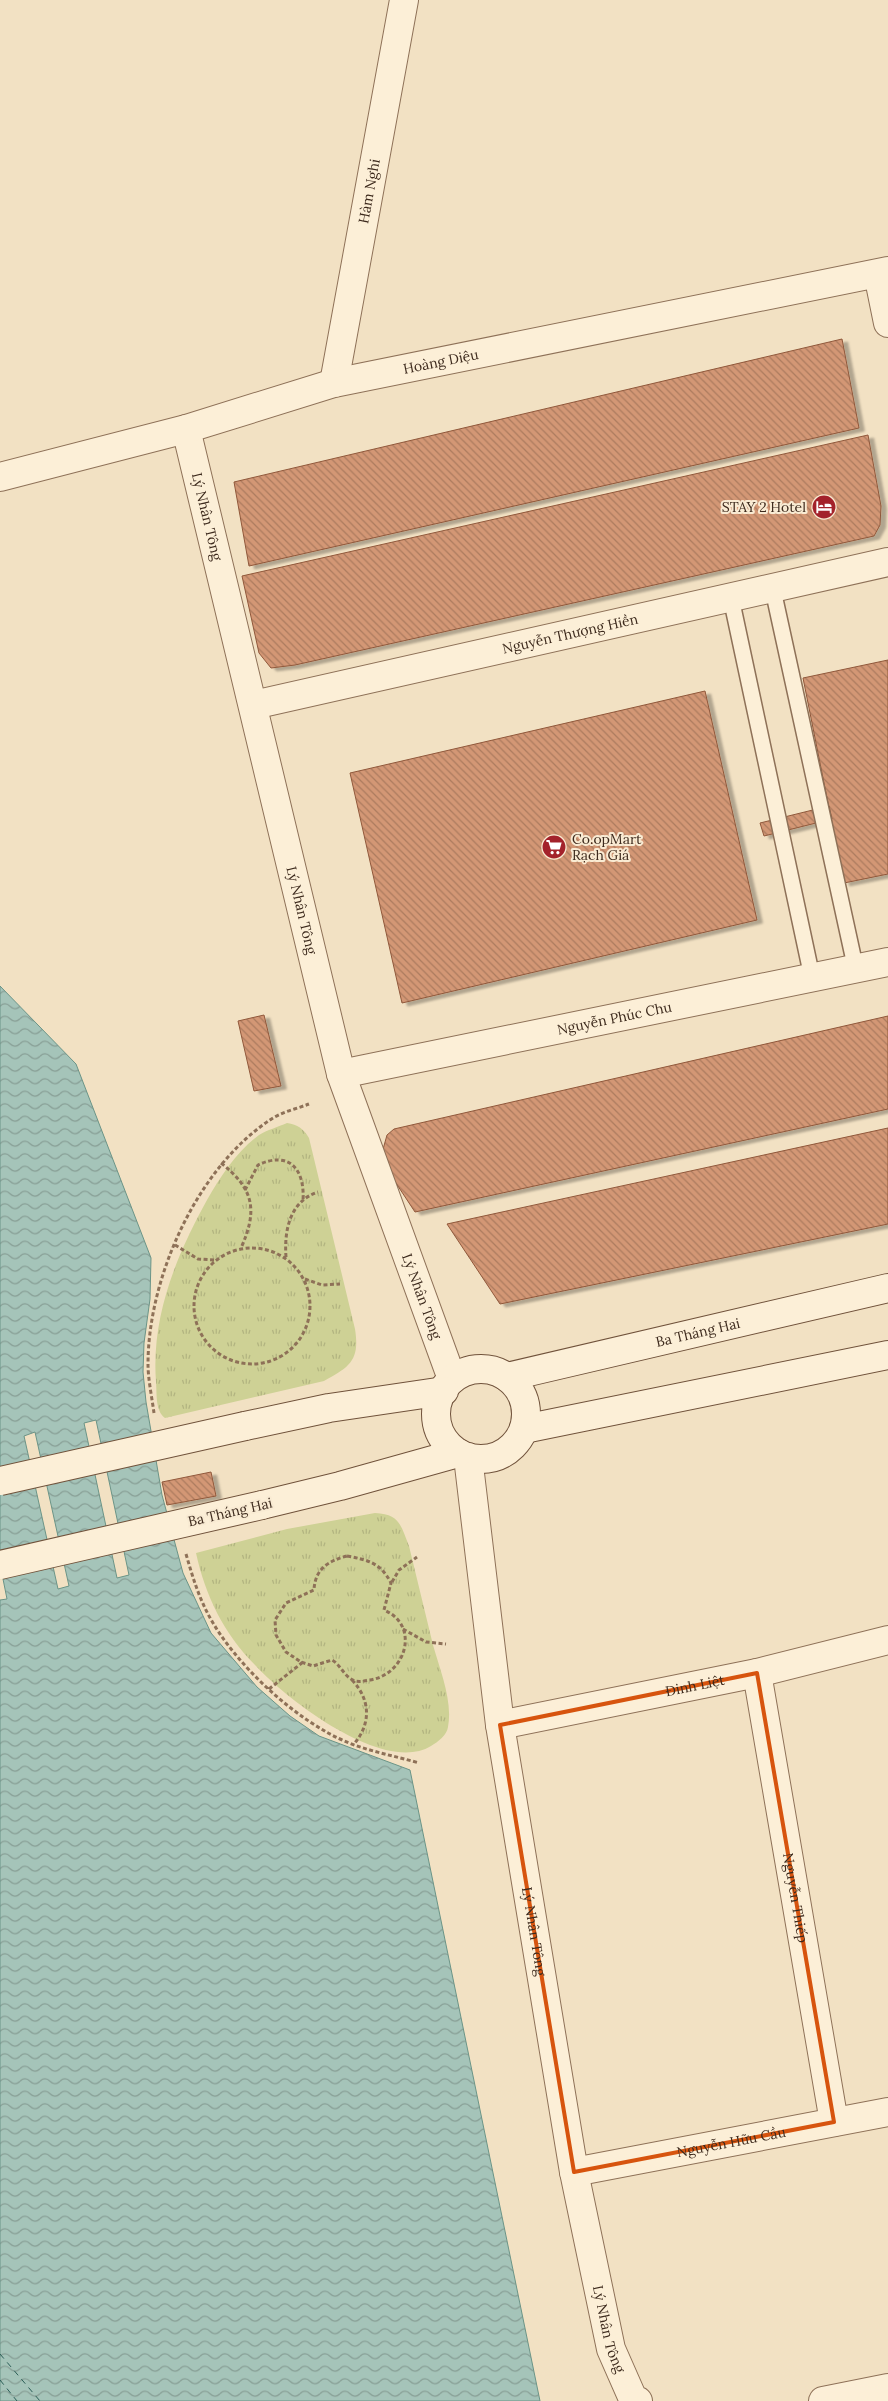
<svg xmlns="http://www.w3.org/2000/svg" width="888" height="2401" font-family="Lora,serif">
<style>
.grass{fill:url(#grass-tufts)}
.water{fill:url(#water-waves);stroke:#6b9487;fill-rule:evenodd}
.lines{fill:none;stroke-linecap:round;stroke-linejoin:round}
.ferry{stroke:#2b5e57;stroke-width:1;stroke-dasharray:6 5;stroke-linecap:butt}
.building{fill:url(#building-back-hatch);stroke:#90583b;filter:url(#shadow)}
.service-casing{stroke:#8e7158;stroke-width:18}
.minor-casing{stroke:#8e7158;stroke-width:30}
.tertiary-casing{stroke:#8e7158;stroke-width:30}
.secondary-casing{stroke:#70523b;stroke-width:30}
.path{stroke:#8e7158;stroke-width:3;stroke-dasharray:4 2.5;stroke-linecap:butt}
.service{stroke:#fcefd7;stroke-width:15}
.minor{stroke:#fcefd7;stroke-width:28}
.tertiary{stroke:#fcefd7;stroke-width:28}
.secondary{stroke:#fcefd7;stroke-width:28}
.secondary-bridge-casing{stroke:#70523b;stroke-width:30;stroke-linecap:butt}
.secondary-bridge{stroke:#fcefd7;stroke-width:28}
.marked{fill:none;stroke:#d7540e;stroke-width:4;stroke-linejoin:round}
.labels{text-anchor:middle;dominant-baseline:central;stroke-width:4;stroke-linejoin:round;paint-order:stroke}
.street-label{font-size:14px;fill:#3d2a1d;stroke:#f9ebd3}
.poi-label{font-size:14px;fill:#3d2a1d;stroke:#f9ebd3;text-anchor:end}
</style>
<defs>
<pattern id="grass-tufts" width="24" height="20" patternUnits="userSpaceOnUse" patternTransform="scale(1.25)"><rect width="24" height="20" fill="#ced195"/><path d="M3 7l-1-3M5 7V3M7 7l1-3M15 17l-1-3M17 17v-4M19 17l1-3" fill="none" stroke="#b2b480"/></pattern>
<pattern id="water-waves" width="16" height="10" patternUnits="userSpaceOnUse" patternTransform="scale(1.25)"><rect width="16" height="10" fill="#a5c4b9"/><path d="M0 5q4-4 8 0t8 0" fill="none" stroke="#889f96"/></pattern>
<pattern id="building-back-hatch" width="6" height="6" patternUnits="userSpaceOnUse" patternTransform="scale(1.25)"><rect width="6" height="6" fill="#d39775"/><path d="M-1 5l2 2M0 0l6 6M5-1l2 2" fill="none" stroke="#ac7b5f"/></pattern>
<filter id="shadow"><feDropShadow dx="5.5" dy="3" stdDeviation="1" flood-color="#0004"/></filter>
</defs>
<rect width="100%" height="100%" fill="#f2e1c3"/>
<path class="grass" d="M287,1123c11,2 16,5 22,15l46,191c5,31 -5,38 -31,52l-159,37c-10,-7 -8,-26 -9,-36 -5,-65 20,-126 51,-182 14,-24 29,-48 52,-65 8,-5 19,-8 28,-12z
M375,1513c25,1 26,13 34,33 8,33 16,66 24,99 7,25 20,56 15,82 -1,8 -10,15 -17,19 -47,29 -145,-47 -176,-81 -31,-31 -50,-70 -59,-112l91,-24z"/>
<path class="water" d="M0,986l76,78 75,194 -1,41 -6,44 -1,29 3,30 16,93 21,78 28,60 46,54 33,29 29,20 91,34 130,631h-540v-801l7,-1 -7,-35zM96,1420l33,155 -12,3 -33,-155zM35,1432l34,154 -11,3 -34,-153z"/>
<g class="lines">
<path class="ferry" d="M0,2354l40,47
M0,2380l17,21"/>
</g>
<path class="building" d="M842,339l17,89 -610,138 -15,-84z
M868,435l13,71 -1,19 -6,11 -579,129 -24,3 -12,-15 -17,-77z
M888,660v214l-44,9 -41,-205z
M705,691l52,229 -355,83 -52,-230z
M829,806l3,13 -68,17 -4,-13z
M264,1015l17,71 -27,5 -16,-70z
M888,1016v93l-473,103 -27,-41 -6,-18 5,-18 7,-6z
M888,1128v96l-388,80 -53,-80z
M211,1472l5,24 -49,9 -5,-23z"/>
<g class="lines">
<defs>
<path id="service" d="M773,590l83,380
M731,598l81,379"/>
<g id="minor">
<path d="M878,274l10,49"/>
<path id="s1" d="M334,383l70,-383"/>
<path id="s2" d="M186,429l155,645 111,305"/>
<path id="s3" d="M253,705l635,-143"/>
<path id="s4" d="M341,1074l547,-112"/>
<path id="s5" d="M468,1457l32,268 74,447 37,177 22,50 5,2"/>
<path id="s6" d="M757,1673l77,449"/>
<path id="s7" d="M500,1725l257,-52 131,-33"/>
<path id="s8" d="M574,2172l314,-60"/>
<path d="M823,2401l65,-13"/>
</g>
<g id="tertiary">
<path id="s9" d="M0,477l186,-48 148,-46 554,-112"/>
</g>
<g id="secondary">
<circle cx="481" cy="1414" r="45"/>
<path id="s10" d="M507,1377l381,-89"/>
<path d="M245,1426l84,-18 115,-17"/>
<path d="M524,1429l364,-74"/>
<path d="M262,1505l78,-19 118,-33"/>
</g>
</defs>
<use href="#service" class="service-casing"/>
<use href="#minor" class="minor-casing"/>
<use href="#tertiary" class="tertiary-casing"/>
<use href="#secondary" class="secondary-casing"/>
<path class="path" d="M221,1163c33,26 37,47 20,85
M245,1190l13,-25c32,-15 47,5 45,36
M175,1245l23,14 17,1
M194 1306a58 58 0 1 1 116 0a58 58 0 1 1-116 0Z
M286,1257c-2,-27 4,-56 32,-65
M305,1279l17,6 18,-1
M154,1413c-2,-15 -6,-34 -6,-49 0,-86 49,-196 122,-244 11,-8 26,-11 39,-16
M186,1554c6,21 12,41 22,60 26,50 89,108 141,129 23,9 46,13 70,20
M347,1556c21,4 34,7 44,27l-7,27c36,15 23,64 -14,70 -5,1 -10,2 -15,1 -11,-4 -14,-16 -23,-21l-19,6 -12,-4 -15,-10 -10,-17 -1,-15 11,-17 28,-13c1,-21 14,-29 33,-34z
M392,1582l7,-12 18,-13
M403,1629l23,13 20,2
M352,1680c19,20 19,44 2,64
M269,1689l34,-27"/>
<use href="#service" class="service"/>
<use href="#minor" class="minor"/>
<use href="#tertiary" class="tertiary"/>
<use href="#secondary" class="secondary"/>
<defs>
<path id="secondary-bridge" d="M0,1481l245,-55
M0,1565l262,-60"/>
</defs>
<use href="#secondary-bridge" class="secondary-bridge-casing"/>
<use href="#secondary-bridge" class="secondary-bridge"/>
</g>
<path class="marked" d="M757,1673l77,449 -260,50 -74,-447z"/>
<defs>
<symbol id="hotel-disc" viewBox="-11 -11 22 22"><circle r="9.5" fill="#a3222b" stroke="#f9ebd3"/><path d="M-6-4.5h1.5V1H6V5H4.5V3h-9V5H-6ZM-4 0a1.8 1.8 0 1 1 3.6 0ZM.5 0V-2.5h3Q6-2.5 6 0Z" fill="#fff"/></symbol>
<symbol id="supermarket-disc" viewBox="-11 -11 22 22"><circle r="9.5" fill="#a3222b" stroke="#f9ebd3"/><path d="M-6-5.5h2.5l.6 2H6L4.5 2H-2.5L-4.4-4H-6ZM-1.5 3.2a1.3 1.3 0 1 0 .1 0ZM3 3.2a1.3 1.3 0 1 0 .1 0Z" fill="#fff"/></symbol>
</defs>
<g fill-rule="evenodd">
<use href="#hotel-disc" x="810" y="493" width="28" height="28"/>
<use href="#supermarket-disc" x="540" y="833" width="28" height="28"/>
</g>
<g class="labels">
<g class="street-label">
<text stroke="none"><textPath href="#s1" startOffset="195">Hàm Nghi</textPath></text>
<text stroke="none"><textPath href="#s9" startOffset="456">Hoàng Diệu</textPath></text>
<text stroke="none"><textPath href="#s2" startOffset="90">Lý Nhân Tông</textPath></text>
<text stroke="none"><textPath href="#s3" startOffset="325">Nguyễn Thượng Hiền</textPath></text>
<text stroke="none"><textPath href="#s2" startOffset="495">Lý Nhân Tông</textPath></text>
<text stroke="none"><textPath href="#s4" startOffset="279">Nguyễn Phúc Chu</textPath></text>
<text stroke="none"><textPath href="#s2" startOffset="900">Lý Nhân Tông</textPath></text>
<text stroke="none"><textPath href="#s10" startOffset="196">Ba Tháng Hai</textPath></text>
<text transform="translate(230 1512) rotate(-13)">Ba Tháng Hai</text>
<text stroke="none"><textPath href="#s7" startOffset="199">Đinh Liệt</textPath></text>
<text stroke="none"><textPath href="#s6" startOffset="228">Nguyễn Thiếp</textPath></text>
<text stroke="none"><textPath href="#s5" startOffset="479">Lý Nhân Tông</textPath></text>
<text stroke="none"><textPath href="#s8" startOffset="160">Nguyễn Hữu Cầu</textPath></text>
<text stroke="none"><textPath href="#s5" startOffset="884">Lý Nhân Tông</textPath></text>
</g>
<g class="poi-label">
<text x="806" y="507">STAY 2 Hotel</text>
<text x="572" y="839" text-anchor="start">Co.opMart<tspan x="572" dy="16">Rạch Giá</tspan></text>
</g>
</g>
</svg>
